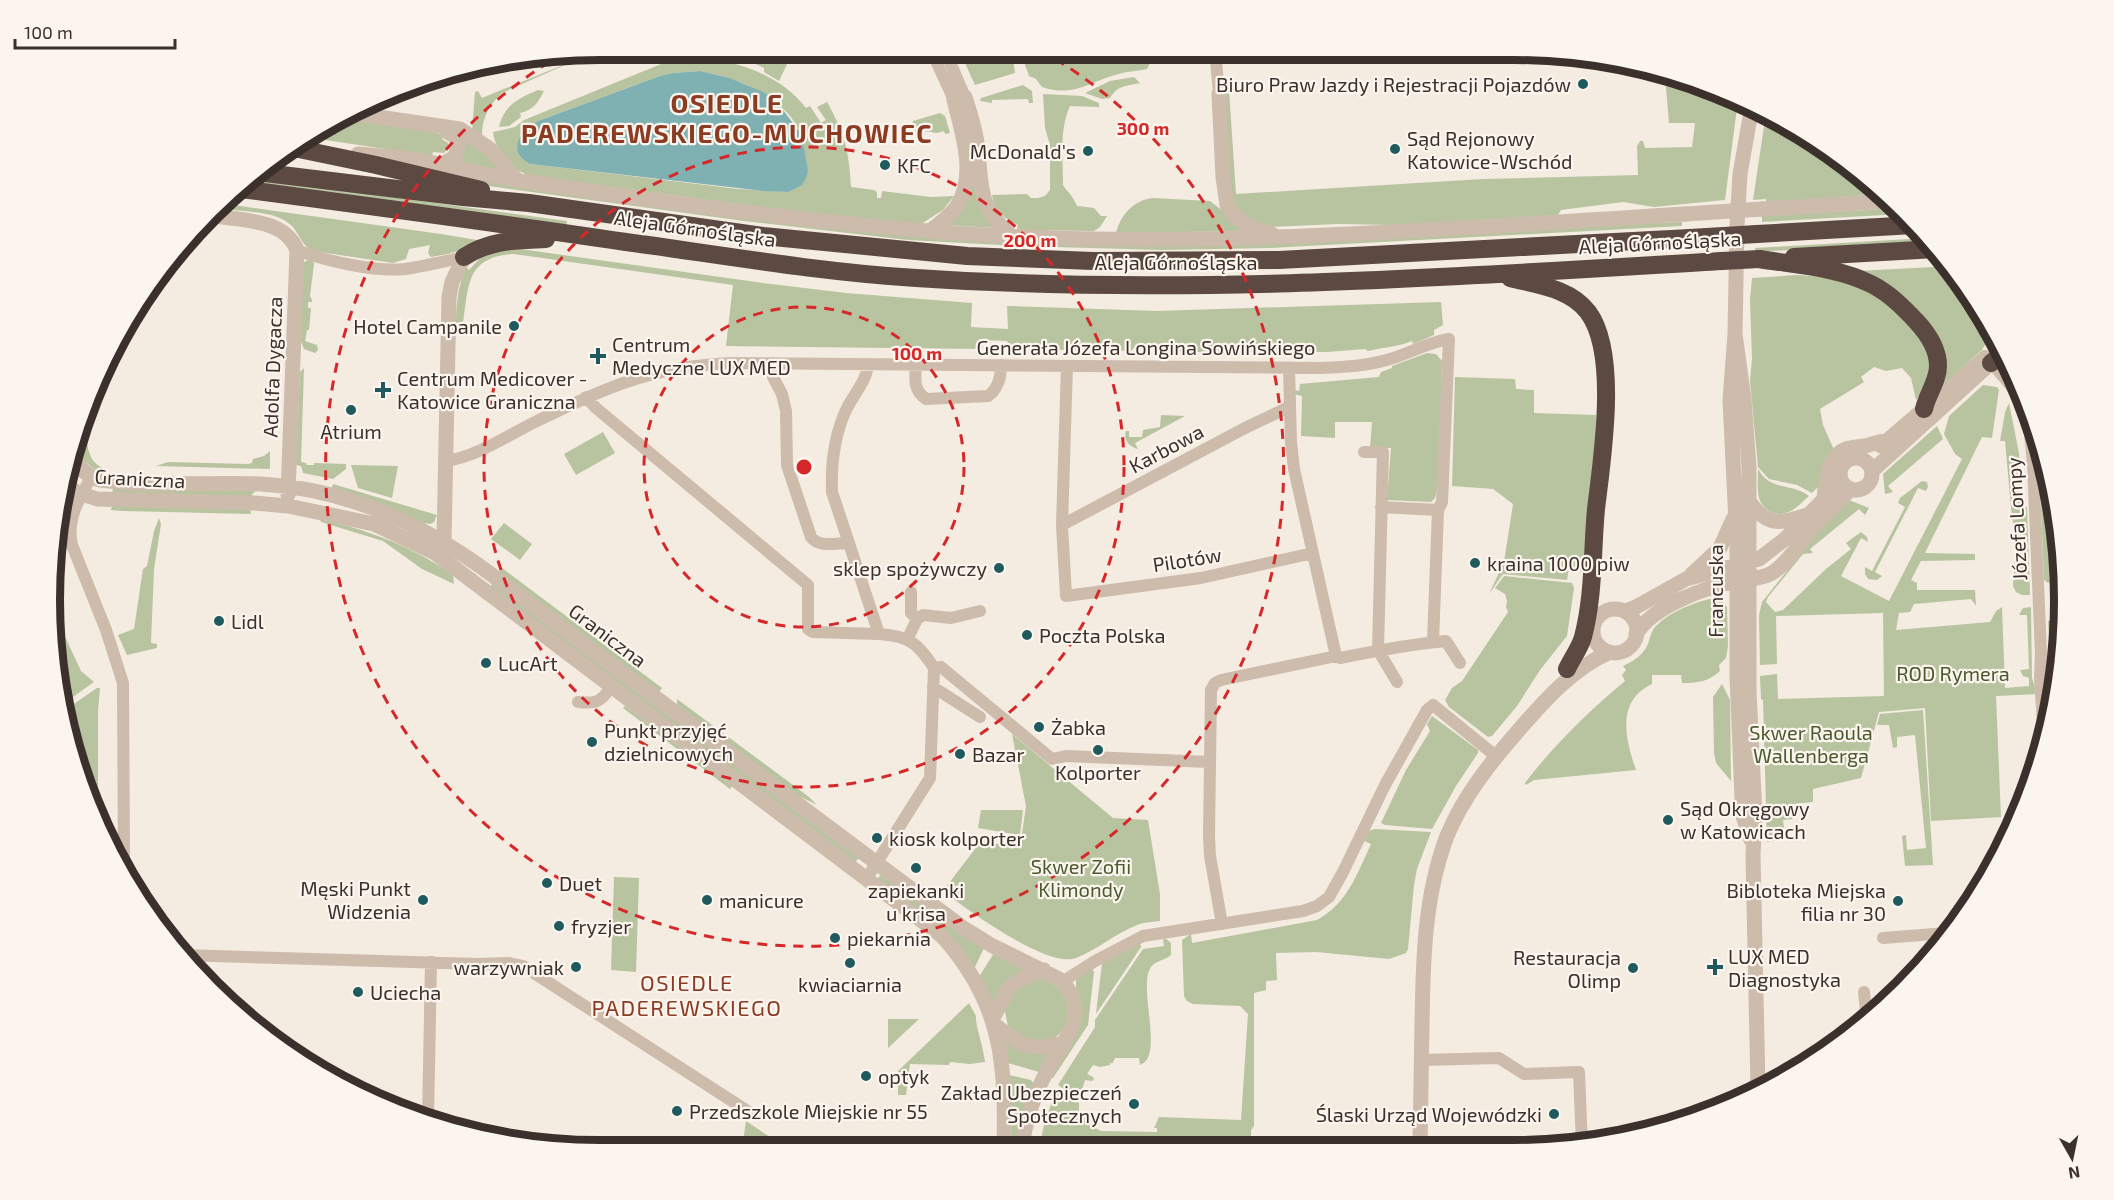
<svg xmlns="http://www.w3.org/2000/svg" width="2114" height="1200" font-family="'Exo 2',sans-serif">
<style>
.green{fill:#b8c4a0;fill-rule:evenodd}
.water{fill:#7fb0b2}
.lines{fill:none;stroke-linecap:round;stroke-linejoin:round}
.minor{stroke:#cdbbac;stroke-width:12}
.tertiary{stroke:#cdbbac;stroke-width:15}
.motorway{stroke:#5c4a42;stroke-width:18}
.tertiary-bridge{stroke:#cdbbac;stroke-width:15}
.motorway-bridge{stroke:#5c4a42;stroke-width:18}
.ring{fill:none;stroke:#d62828;stroke-width:3;stroke-dasharray:10 8}
.poi-dot{fill:#1f5a5e;stroke:#fbf5ee;stroke-width:2}
.labels{text-anchor:middle;dominant-baseline:central;stroke-width:4.5;stroke-linejoin:round;paint-order:stroke}
.poi-label{font-size:20px;fill:#3b302b;stroke:#fbf5ee;text-anchor:start}
.street-label{font-size:20px;fill:#3b302b;stroke:#fbf5ee}
.park-label{font-size:20px;fill:#4a5a2e;stroke:#fbf5ee}
.quarter-label{font-size:22px;letter-spacing:1.5px;fill:#8c3b22;stroke:#fbf5ee}
.district-label{font-size:26px;font-weight:bold;letter-spacing:1.5px;fill:#8c3b22;stroke:#fbf5ee}
.rim{fill:none;stroke:#3b302b;stroke-width:8}
.centre{fill:#d62828;stroke:#fbf5ee;stroke-width:3}
.ring-label{font-size:18px;text-anchor:middle;font-weight:bold;fill:#d62828;stroke:#fbf5ee;stroke-width:4.5;stroke-linejoin:round;paint-order:stroke}
</style>
<rect width="100%" height="100%" fill="#f4ebe1"/>
<path class="green" d="M726,50h41l21,12 -9,19 -15,-9v-4l-19,-9 -4,3 -23,-6z
M959,50h53l3,23 -40,12z
M1024,50h128l1,7 -6,12c-9,2 -19,2 -28,5 -29,7 -44,24 -77,13l-6,-8 -7,-3 -4,-11z
M1344,50l168,1v2l-5,3 -27,2v-3l-135,9z
M585,56l-83,37c-14,13 -21,27 -20,46l-10,-8 3,-39 3,-1 4,7z
M696,58c39,1 86,18 110,50l4,-2 11,17 5,-3 -9,-13 10,-5c18,32 22,49 24,85l23,3 3,2v6h4l1,-7 49,6 23,-1 -11,14 -22,14 -123,-12 -267,-36c-19,-5 -36,-25 -38,-44l22,-5 9,-7 142,-58zM700,71c10,3 22,4 32,8 25,9 58,27 68,54 4,12 5,25 8,37l-20,22 -49,-3 -209,-25 -10,-28 7,-9 11,-6 122,-45 13,-3z
M1673,75l18,4 47,21 -13,100 -71,7 -31,-5 -62,8 -3,5 -166,10 -54,-1 -70,3h-6l-23,-15 -10,-19 -5,-101 5,-2 7,104 247,-15 155,-4 -1,-29 3,-5h3l2,7 47,-1 3,-24h-26l-4,-47z
M1134,77l6,6c-13,3 -22,2 -30,15l-8,1 -17,-6 25,-12z
M1023,85l9,6 1,12h-4l-1,-4 -36,1v3l-12,-2 1,-3z
M538,90l6,1c-6,12 -11,19 -24,22l1,4 -12,9 -10,1c5,-22 20,-29 39,-37z
M1043,94l39,2 17,7v4l-29,-1c-11,24 -7,53 -7,79 5,8 9,9 14,21l17,2 7,8h6l-7,11 -6,4 -72,-1 -5,-1 1,-4c-14,-6 -24,-14 -26,-30l35,-1 4,4h7l7,-2 5,-6v-45l-5,-17z
M940,113l5,3 5,17 -5,1 -1,-3 -7,2 -13,-2 -1,7c-6,-1 -12,-11 -10,-17z
M1766,113l24,10 87,63 8,8 -119,8v-3l-13,1z
M349,118l78,11 17,7 -2,3 6,4 1,5 -5,5 -11,-1 -1,4 -120,-18z
M463,139l11,4 26,27 -41,-8z
M388,162l614,80 680,-20v4l-412,22 -107,2 -145,-4 -110,-6 -164,-19 -263,-36z
M972,172l23,56 -48,-3z
M252,178l315,43 -1,6 -319,-44z
M1153,198l57,3 39,30 -133,2c5,-19 18,-33 37,-35z
M226,204l215,30 36,6c-14,12 -29,14 -46,17l-3,-4 2,-8 -21,4 -3,10 -13,4 -80,-12c-11,-5 -13,-16 -21,-25 -16,-16 -48,-14 -70,-17z
M1898,208l5,6 -141,8v-6z
M1926,238l3,4 -174,10v-4z
M513,248l250,35 83,10 126,10 -1,24 37,2 -1,-23 150,5 284,-9 2,23 -9,5v5l-21,9 -1,-3c-14,6 -28,6 -44,10l-3,-2 -38,3h-147l-13,-6 -30,-1 -6,6 -117,-2 -4,-1 -3,-7 -24,-1 -1,9 -256,-3 7,-61 -219,-31c-48,3 -45,30 -51,70l-5,3 -2,-2c0,-21 2,-38 10,-58l3,3 14,-15z
M308,260l5,1 1,3 -4,32 2,4v2h-4v6h3l-2,22h-2l-2,11 12,4 1,5 -3,3 -11,-4 -4,-10 3,-76z
M1952,266l21,35 2,9 9,11 5,17 -7,12 -45,41 6,-30 -86,-90z
M1797,275c46,2 79,14 111,47 10,9 16,24 23,35l-4,29 -11,14 -5,-22 -9,-10 -16,3 -12,-4 -13,10 3,5 -44,27 3,16 11,25 -16,37 -6,6 -15,-8 -28,-6 -11,-12 -8,-86 2,-22 -2,-59 2,-22z
M1427,353l9,1 6,7 -4,124 -3,13 -4,4 -44,-2 4,-52h-21l2,-26h-37v16l-34,-2 1,-40 -9,-2 1,-4 5,1 1,-7 79,-7 2,-5 11,-4v-2z
M304,368l-3,94 5,1 1,2h7v-2l32,1v5l-13,10 -30,-6 -2,-7 -5,-1 4,-93z
M1455,377l60,2 1,10 18,1v23l62,2 -1,58 -9,100 -17,-5 -2,12 -64,-6 -14,20 15,-32 9,-58 -20,-15 -41,-3z
M1983,385l14,2 2,3 -7,48 -10,-1 -57,116 50,1v6l-54,1 -10,19 6,3v7h58l1,16 -5,-7 -57,5 -4,8 -11,1 -3,17 94,-8 6,-11 6,-4 3,81 24,-2v-8l-6,-2 -3,-6 9,-1 -2,-54h-8l4,-7 8,-1 1,71 5,16 -41,2 5,121 -70,4 -6,-113 -46,4 -18,66 -48,11v13l-21,2 1,15 -10,1 2,18 -18,4 -4,-142 -2,-1 -1,-23 17,-2 1,25 106,-3 -1,-83 -107,3 1,48 -17,1 -1,-50 3,-13 59,-74 28,-28 20,8 -4,7 -6,-6 -49,40 3,4 -10,1 -35,43 -2,5 9,10 8,-2 43,-41 25,-20 -5,-6 15,-11 6,5 1,5 -7,-4 -20,38 48,25 73,-142 -7,-5 -11,-20 5,-18z
M2009,403l10,50 3,54h5l3,88h-8l-6,-3 -3,-6 3,-52 -4,-16 -7,-77h-5l5,-29z
M1161,415l24,1 -50,27 3,6c-9,-2 -15,-9 -12,-18h3v6h13l1,-7 17,-3z
M86,418c1,20 -2,43 19,51l1,5c-16,-4 -31,-19 -28,-37 0,-6 6,-13 8,-19z
M1937,426l6,13 -55,47 5,6 -8,2 -2,-20z
M603,432l12,21 -39,22 -12,-21z
M270,451v18l-114,-3 12,-4 80,2 4,-1 1,-4 11,-3z
M351,465l47,1 -6,32 -34,-10z
M1758,469c13,23 32,13 51,27 -11,10 -22,23 -38,16 -6,-3 -10,-8 -12,-14 -2,-9 -1,-20 -1,-29z
M2048,474l12,69 -8,25 3,5 -3,8 -4,2 -4,-3 -4,-97 3,2 3,-4 -3,-3z
M1922,481l5,1 1,5 -2,4 -8,-3 -43,84 7,4 -5,4 -9,-1 -3,-5v-7l7,4 33,-64 -7,-4 2,-5z
M333,484l104,31 -3,7 -4,2 -7,-1 -92,-33z
M113,488l142,3v1l-3,2v3l-140,-3z
M112,506l138,2 1,6 -128,-3 -12,-1z
M159,518l2,6 -7,45 -3,74 6,1v4l-30,7 -9,-20 16,-6 9,-60 4,-3 7,-35z
M320,519c48,11 92,27 133,56l1,9 -32,-15 -39,-28 -62,-19z
M504,523l28,21 -12,16 -29,-21z
M502,568l160,120 -3,4 -160,-120z
M1504,576l68,7 2,5 -7,48 -27,34 -23,36 -25,30 -4,1 -39,-30 -4,-7 7,-12 10,-7 46,-69 -2,-5 1,-6 -2,-7 -10,-6z
M493,583l367,274 -5,5 -366,-274z
M1710,599l13,3 4,5 1,39 -2,12 -7,7 1,6c-12,11 -23,12 -38,12l-1,-8h-29v9c-36,17 -27,55 -16,86l-102,10 -8,5 -1,-2c29,-38 63,-71 100,-102l-3,-6 4,-5 -3,-4c11,-5 20,-11 25,-22 2,-6 3,-12 7,-17 13,-14 37,-24 55,-28z
M53,611l28,60 13,11 -28,20 -15,-66z
M2055,619l5,2 1,5 -8,1 3,56h-5l-3,-62z
M1722,684l8,16 1,81 -15,-18 -2,-10 -1,-56z
M97,688h3l-2,23v110l-7,-11 -23,-102z
M677,699l132,98 8,8 -18,-9 -122,-91z
M625,706l107,80 -2,3 -107,-81z
M1923,710l10,155 -28,1 -3,-30 4,-1 1,15 19,-2 -11,-113 -18,2v10l-4,1 -4,-23h-12l3,-11z
M1432,716l46,34v3l-22,33 -24,43 -47,-4 -4,-2 25,-53 24,-39 -3,-7z
M1012,734l101,84 35,2 12,74v27c-7,1 -16,1 -23,4 -21,8 -40,25 -61,33 -28,11 -110,-49 -133,-67l38,-50 39,7 6,-42z
M981,810h42l-3,25 -42,-7z
M1374,829l57,3 -14,37 -3,16 -6,64 -2,4 -17,6 -73,-7 -40,1 1,27 -11,1v9l-12,3v133l-3,4v17l-212,1 6,-27 12,-33 22,15v12l8,1 6,11 8,4 56,1v-4h-3l5,-11 82,3 7,-106 -8,-8 -47,-2 -6,-3 -3,-5 -2,-56 9,-6 1,9 125,-23c30,-16 40,-46 54,-76l-7,-3 5,-10z
M880,875l104,73 -9,19 -97,-88z
M614,877l25,1 -3,94 -25,-2z
M1163,938l3,1 5,4v12c-6,5 -16,6 -20,12 -14,20 14,89 -11,98l-1,-7h-24l-3,6 -2,-2v3l-10,2 -7,-2 -6,9 6,3 1,2 -2,2 -7,-1 -6,20 -21,-15 37,-58v-7l48,-71 21,-3z
M1140,942l1,5 -45,67 6,-51z
M994,953l32,15 -32,37 -15,-28z
M1092,968l2,4 -6,53 -35,53 -3,-1 26,-86v-11z
M1037,978c21,3 34,20 30,40 -2,8 -5,16 -13,20 -6,3 -16,3 -23,5l-23,-17 -4,-19 5,-14z
M969,1003l7,13c-1,9 8,33 9,46l-15,2 -20,-2 -1,3 -39,-1 -4,31h-8v-24z
M888,1019h31l-31,29z
M1005,1038l45,13 -11,21 -31,-9z
M1009,1075l22,5 3,4 -18,64h-4z
M746,1121l42,28h-46z"/>
<path class="water" d="M700,71l30,7 35,15 18,17 16,21 4,12 5,27 -2,8 -4,7 -14,7 -24,-1 -234,-27c-24,-13 -10,-33 8,-43l122,-45 13,-3z"/>
<g class="lines">
<path class="minor" d="M931,50l23,50
M945,50l20,47
M1215,50l4,44
M297,250c28,11 78,22 108,19 20,-3 40,-8 59,-12
M773,363v14l9,17 4,17 1,54 24,72c8,11 25,6 37,6
M916,365c-1,14 -3,25 10,34l62,-3c10,-7 13,-19 13,-31
M1067,366l-5,159 4,71 135,-18 112,-25
M1289,369l2,73 3,27 42,187
M586,397l10,11 212,177v44l5,3 66,2
M1927,406l58,-50c12,14 27,28 35,44 10,20 11,43 13,65l8,189 -1,24 4,61
M1364,452h19l-5,198 19,32
M445,461c29,-3 62,-25 88,-38 71,-35 119,-57 200,-60l587,5c23,-1 48,-2 70,-9 20,-6 39,-17 59,-20l-7,163 -4,8 -5,132
M91,477c-12,23 -25,42 -19,68l34,85 17,53 1,180
M1381,507l57,3
M1062,525l183,-97 44,-21
M911,592v21l6,6
M908,638l9,-19 6,-4 28,3 29,-7
M934,668l7,-1 111,92 14,-3 144,6
M933,687l47,30
M578,702c18,2 23,0 33,-15
M867,878l63,-100 4,-110c-16,-25 -25,-32 -55,-34l-47,-142c-1,-27 2,-56 14,-82 7,-15 21,-29 22,-46
M1222,924l-12,-68 -1,-20 2,-146 4,-7 6,-3 115,-24 4,2c35,-7 71,-14 106,-17l14,22
M1883,938l64,-5
M181,955l297,9 31,-1 14,3 226,146
M1062,982l33,-21 48,-25 160,-25 14,-5 12,-9 14,-25 42,-87 42,-75 6,-5 64,52
M1864,992l3,27
M1421,1060l78,-2 25,16 55,-2 3,74
M428,1120l3,-158"/>
<path class="tertiary" d="M1219,94l4,83 4,28 7,10 11,9 27,10
M965,97c5,15 10,30 12,46 6,45 -2,60 35,94
M357,114l103,15 30,20 27,31
M358,154c22,2 44,3 66,7 31,6 61,14 92,19 137,21 275,40 413,51 252,21 505,-2 757,-17
M440,165l15,-8 3,-11 -2,-9 -15,-9
M1762,209l129,-8
M216,216c28,5 69,3 81,34l-9,245
M930,231c9,-7 20,-15 27,-25 20,-31 5,-73 -3,-106
M1735,334l9,65 5,68v224l6,125 -2,39 5,233
M1881,446l43,-37
M72,448c3,16 12,27 28,32 53,7 107,2 161,4 86,5 163,40 231,91l470,352 29,18 68,34c12,9 18,26 15,41 -4,17 -18,33 -26,49 -13,24 -23,52 -26,79
M1840 474a16 16 0 1 1 32 0a16 16 0 1 1-32 0Z
M1872,471l119,-108
M66,483l10,9 21,7 157,4 34,3 86,18 61,29 507,383c60,67 64,126 62,212
M1824,498c2,-17 3,-42 22,-49 6,-2 13,-2 19,-3 8,-2 14,-5 23,-5
M1749,501c18,26 31,23 58,14
M439,548l5,-7 5,-244 3,-15 12,-25
M1691,575l29,-27 13,-29
M1593 631a22 22 0 1 1 44 0a22 22 0 1 1-44 0Z
M1625,611l11,-4 50,-28 73,-20 26,-20 47,-48 8,-11
M1636,634c17,-28 68,-46 100,-53 12,-3 24,-1 36,-8 15,-9 30,-33 43,-48 11,-12 24,-24 36,-36
M1751,840l-8,-24 -1,-18 -5,-122v-133l-7,-143 5,-66 2,-109 3,-51 12,-68
M993,1018l17,-32 19,-11 15,-5
M995,1025c28,22 32,26 68,18
M1420,1146c1,-40 1,-81 2,-122 1,-64 2,-127 25,-188 16,-39 43,-73 71,-105 26,-30 55,-63 92,-79"/>
<path class="motorway" d="M294,148l82,17 105,25
M257,172l206,25 66,6 234,33 204,20 126,5 186,-1 411,-22
M241,189c129,17 257,34 385,53 96,13 193,30 290,36 269,18 538,-1 806,-17
M1757,234l157,-9
M464,257c26,-17 52,-17 82,-18
M1794,257l142,-8
M1759,259c37,6 78,8 112,25 18,9 32,23 46,38 11,12 21,27 21,44 0,15 -11,29 -14,43
M1510,278c27,7 60,10 78,34 31,41 14,147 8,197 -4,43 -2,86 -13,128 -3,11 -11,21 -16,32
M1991,363l14,-11"/>
<path class="tertiary-bridge" d="M1686,214l76,-5"/>
<path class="motorway-bridge" d="M1690,238l67,-4
M1722,261l37,-2"/>
</g>
<g class="ring">
<circle cx="804" cy="467" r="160"/>
<circle cx="804" cy="467" r="320"/>
<path d="M1040 50A479 479 0 1 1 554 59"/>
</g>
<g class="poi-dot">
<circle cx="1583" cy="84" r="6"/>
<circle cx="1395" cy="149" r="6"/>
<circle cx="1088" cy="151" r="6"/>
<circle cx="885" cy="165" r="6"/>
<circle cx="514" cy="326" r="6"/>
<path d="M595 347h6v6h6v6h-6v6h-6v-6h-6v-6h6z"/>
<path d="M380 381h6v6h6v6h-6v6h-6v-6h-6v-6h6z"/>
<circle cx="351" cy="410" r="6"/>
<circle cx="1475" cy="563" r="6"/>
<circle cx="999" cy="568" r="6"/>
<circle cx="219" cy="621" r="6"/>
<circle cx="1027" cy="635" r="6"/>
<circle cx="486" cy="663" r="6"/>
<circle cx="1039" cy="727" r="6"/>
<circle cx="592" cy="742" r="6"/>
<circle cx="1098" cy="750" r="6"/>
<circle cx="960" cy="754" r="6"/>
<circle cx="1668" cy="820" r="6"/>
<circle cx="877" cy="838" r="6"/>
<circle cx="916" cy="868" r="6"/>
<circle cx="547" cy="883" r="6"/>
<circle cx="423" cy="900" r="6"/>
<circle cx="707" cy="900" r="6"/>
<circle cx="1898" cy="901" r="6"/>
<circle cx="559" cy="926" r="6"/>
<circle cx="835" cy="938" r="6"/>
<circle cx="850" cy="963" r="6"/>
<circle cx="576" cy="967" r="6"/>
<path d="M1712 958h6v6h6v6h-6v6h-6v-6h-6v-6h6z"/>
<circle cx="1633" cy="968" r="6"/>
<circle cx="358" cy="992" r="6"/>
<circle cx="866" cy="1076" r="6"/>
<circle cx="1134" cy="1104" r="6"/>
<circle cx="677" cy="1111" r="6"/>
<circle cx="1554" cy="1114" r="6"/>
</g>
<g class="labels">
<g class="poi-label">
<text x="1571" y="84" text-anchor="end">Biuro Praw Jazdy i Rejestracji Pojazdów</text>
<text x="1407" y="138">Sąd Rejonowy<tspan x="1407" dy="23">Katowice-Wschód</tspan></text>
<text x="1076" y="151" text-anchor="end">McDonald's</text>
<text x="897" y="165">KFC</text>
<text x="502" y="326" text-anchor="end">Hotel Campanile</text>
<text x="612" y="344">Centrum<tspan x="612" dy="23">Medyczne LUX MED</tspan></text>
<text x="397" y="378">Centrum Medicover -<tspan x="397" dy="23">Katowice Graniczna</tspan></text>
<text x="351" y="431" text-anchor="middle">Atrium</text>
<text x="1487" y="563">kraina 1000 piw</text>
<text x="987" y="568" text-anchor="end">sklep spożywczy</text>
<text x="231" y="621">Lidl</text>
<text x="1039" y="635">Poczta Polska</text>
<text x="498" y="663">LucArt</text>
<text x="1051" y="727">Żabka</text>
<text x="604" y="730">Punkt przyjęć<tspan x="604" dy="23">dzielnicowych</tspan></text>
<text x="972" y="754">Bazar</text>
<text x="1098" y="772" text-anchor="middle">Kolporter</text>
<text x="1680" y="808">Sąd Okręgowy<tspan x="1680" dy="23">w Katowicach</tspan></text>
<text x="889" y="838">kiosk kolporter</text>
<text x="559" y="883">Duet</text>
<text x="411" y="888" text-anchor="end">Męski Punkt<tspan x="411" dy="23">Widzenia</tspan></text>
<text x="916" y="890" text-anchor="middle">zapiekanki<tspan x="916" dy="23">u krisa</tspan></text>
<text x="1886" y="890" text-anchor="end">Bibloteka Miejska<tspan x="1886" dy="23">filia nr 30</tspan></text>
<text x="719" y="900">manicure</text>
<text x="571" y="926">fryzjer</text>
<text x="847" y="938">piekarnia</text>
<text x="1728" y="956">LUX MED<tspan x="1728" dy="23">Diagnostyka</tspan></text>
<text x="1621" y="957" text-anchor="end">Restauracja<tspan x="1621" dy="23">Olimp</tspan></text>
<text x="564" y="967" text-anchor="end">warzywniak</text>
<text x="850" y="984" text-anchor="middle">kwiaciarnia</text>
<text x="370" y="992">Uciecha</text>
<text x="878" y="1076">optyk</text>
<text x="1122" y="1092" text-anchor="end">Zakład Ubezpieczeń<tspan x="1122" dy="23">Społecznych</tspan></text>
<text x="689" y="1111">Przedszkole Miejskie nr 55</text>
<text x="1542" y="1114" text-anchor="end">Ślaski Urząd Wojewódzki</text>
</g>
<g class="street-label">
<text transform="translate(695 228) rotate(8)">Aleja Górnośląska</text>
<text transform="translate(1660 242) rotate(-3)">Aleja Górnośląska</text>
<text x="1176" y="262">Aleja Górnośląska</text>
<text x="1146" y="347">Generała Józefa Longina Sowińskiego</text>
<text transform="translate(272 367) rotate(-88)">Adolfa Dygacza</text>
<text transform="translate(1166 448) rotate(-28)">Karbowa</text>
<text transform="translate(140 478) rotate(3)">Graniczna</text>
<text transform="translate(2016 519) rotate(-93)">Józefa Lompy</text>
<text transform="translate(1187 559) rotate(-9)">Pilotów</text>
<text transform="translate(1715 591) rotate(-90)">Francuska</text>
<text transform="translate(608 635) rotate(37)">Graniczna</text>
</g>
<g class="park-label">
<text x="1953" y="673">ROD Rymera</text>
<text x="1811" y="732">Skwer Raoula<tspan x="1811" dy="23">Wallenberga</tspan></text>
<text x="1081" y="866">Skwer Zofii<tspan x="1081" dy="23">Klimondy</tspan></text>
</g>
<g class="quarter-label">
<text x="687" y="982">OSIEDLE<tspan x="687" dy="25">PADEREWSKIEGO</tspan></text>
</g>
<g class="district-label">
<text x="727" y="102">OSIEDLE<tspan x="727" dy="30">PADEREWSKIEGO-MUCHOWIEC</tspan></text>
</g>
</g>
<path d="M0 0H2114V1200H0ZM600 60H1514A540 540 0 0 1 2054 600V600A540 540 0 0 1 1514 1140H600A540 540 0 0 1 60 600V600A540 540 0 0 1 600 60Z" fill="#fbf5ee" fill-rule="evenodd"/>
<path class="rim" d="M600 60H1514A540 540 0 0 1 2054 600V600A540 540 0 0 1 1514 1140H600A540 540 0 0 1 60 600V600A540 540 0 0 1 600 60Z"/>
<circle cx="804" cy="467" r="9" class="centre"/>
<g class="ring-label">
<text x="1143" y="135">300 m</text>
<text x="1030" y="247">200 m</text>
<text x="917" y="360">100 m</text>
</g>
<g transform="translate(2072 1158) rotate(171)" stroke="#fbf5ee" stroke-width="4.5" paint-order="stroke">
<path d="M0-4.5L10 22L0 15L-10 22Z" fill="#3b302b"/>
<text y="-9" font-size="16" font-weight="bold" text-anchor="middle" fill="#3b302b">N</text>
</g>
<path d="M15 39v9h160v-9" fill="none" stroke="#3b302b" stroke-width="3"/>
<text x="24" y="39" font-size="18" fill="#3b302b" stroke="#fbf5ee" stroke-width="4.5" paint-order="stroke">100 m</text>
</svg>
